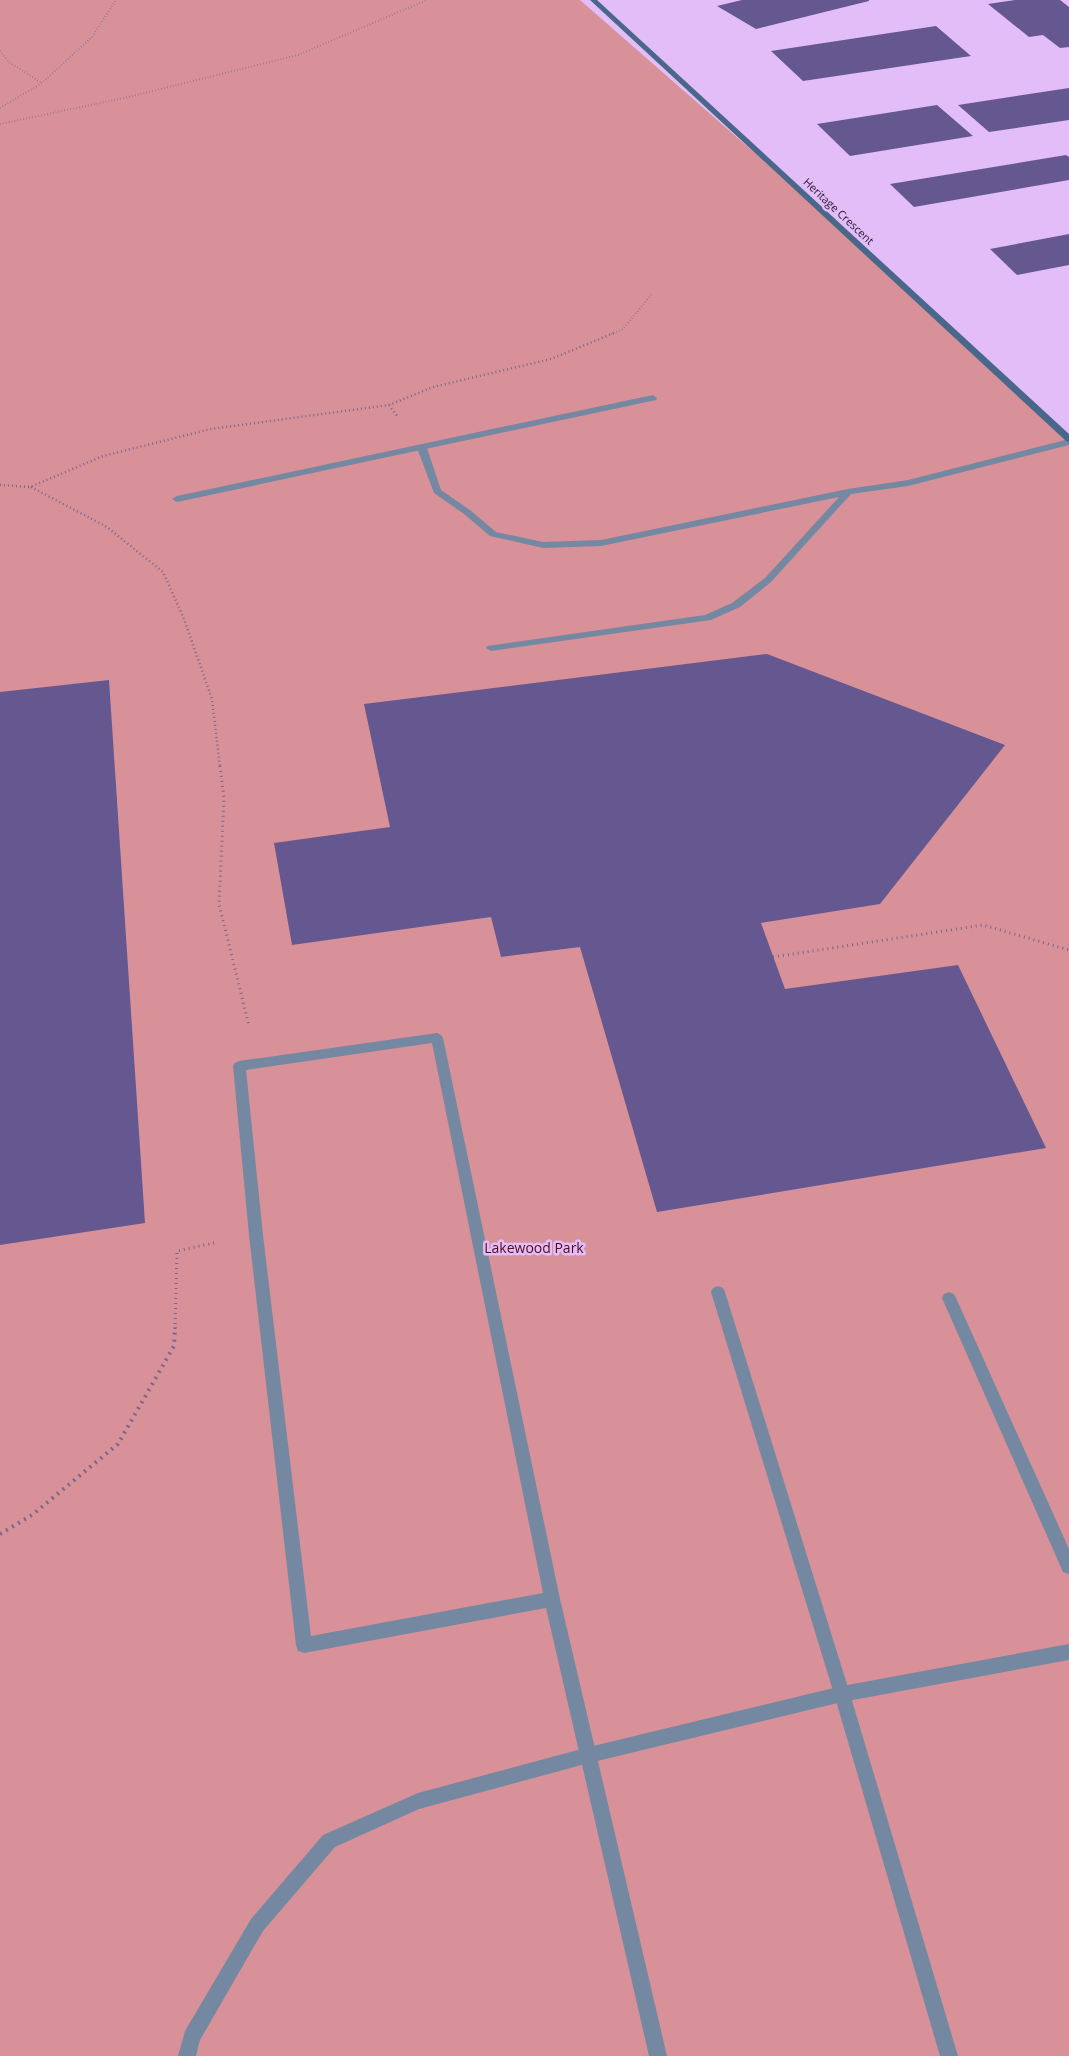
<svg xmlns="http://www.w3.org/2000/svg" width="1069" height="2056" font-family="'Open Sans',sans-serif">
<style>
.green{fill:#d89198}
.building{fill:#655891}
.lines{fill:none;stroke-linecap:round;stroke-linejoin:round}
.path-far3{stroke:#7e658b;stroke-width:2;stroke-dasharray:0.5 2.5;stroke-linecap:butt}
.path-far2{stroke:#7e658b;stroke-width:2.5;stroke-dasharray:1 3;stroke-linecap:butt}
.path-far1{stroke:#7e658b;stroke-width:3;stroke-dasharray:1 4;stroke-linecap:butt}
.path{stroke:#7e658b;stroke-width:4;stroke-dasharray:2 5;stroke-linecap:butt}
.lane{fill:#7489a1;fill-rule:evenodd}
.street{fill:#7489a1;fill-rule:evenodd}
.secondary{fill:#49678a;fill-rule:evenodd}
.labels{text-anchor:middle;dominant-baseline:central;stroke-width:5;stroke-linejoin:round;paint-order:stroke}
.far-street-label{font-size:11px;fill:#26182d;stroke:#e3bdf8}
.park-label{font-size:14px;fill:#520a1c;stroke:#e3bdf8}
</style>
<rect width="100%" height="100%" fill="#e3bdf8"/>
<path class="green" d="M0,0h580l281,246 208,192v1618h-1069z"/>
<path class="building" d="M742,0h127v1l-113,28 -39,-23z
M1015,0h45l9,7v40l-9,1 -17,-13 -14,2 -41,-33z
M936,26l35,30 -168,25 -32,-30z
M1069,88v32l-80,12 -31,-27z
M937,105l36,31 -123,20 -33,-32z
M1066,155l3,2v23l-155,27 -24,-23z
M1069,234v31l-52,10 -27,-26z
M767,654l238,91 -125,159 -119,19 24,66 173,-24 88,183 -389,64 -77,-265 -79,10 -10,-40 -199,28 -18,-102 116,-16 -26,-123z
M109,680l36,543 -145,22v-553z"/>
<g class="lines">
<path class="path-far3" d="M0,51l9,11 33,21
M0,108l42,-25 50,-46 24,-37
M0,124l124,-26 174,-43 129,-55
M611,334l11,-4 30,-36"/>
<path class="path-far2" d="M389,405l9,12
M0,485l30,2 73,-31 108,-27 178,-24 44,-18 118,-28 63,-26
M31,487l76,40 56,45 21,47 28,80 8,68"/>
<path class="path-far1" d="M220,766l4,32 -5,106 30,122
M773,957l210,-32 86,25
M175,1329l2,-78 41,-9"/>
<path class="path" d="M0,1534l32,-19 86,-71 56,-98 1,-19"/>
<path class="lane" d="M653,395l4,3 -1,2 -479,102 -5,-3 5,-3z
M437,1033l4,2 2,3 117,561 107,457h-18l-103,-448 -242,45 -6,-2 -2,-6 -47,-410 -16,-169 2,-3 4,-2zM432,1043l111,550 -232,43 -48,-401 -17,-165z
M718,1286l5,2 2,4 125,402 108,362h-18l-106,-362 -123,-402 2,-4z
M949,1292l5,2 2,4 113,251v25l-6,-2 -121,-274 2,-4z"/>
<path class="street" d="M1069,439v6l-161,41 -57,8 -80,88 -31,25 -29,13 -220,31 -5,-3 1,-2 218,-31 27,-12 33,-25 74,-81 -238,49 -58,2 -53,-12 -26,-22 -30,-21 -17,-45 5,-3 5,3 14,42 29,20 26,22 47,10 58,-2 247,-51 60,-9z
M1069,1644v16l-227,42 -253,61 -170,46 -84,38 -72,84 -63,109 -4,16h-18l7,-25 66,-112 72,-84 95,-42 171,-46 253,-61z"/>
<path class="secondary" d="M590,0h7l472,434v8l-3,-1z"/>
</g>
<g class="labels">
<g class="far-street-label">
<text transform="translate(839 211) rotate(43)">Heritage Crescent</text>
</g>
<g class="park-label">
<text x="534" y="1247">Lakewood Park</text>
</g>
</g>
</svg>
